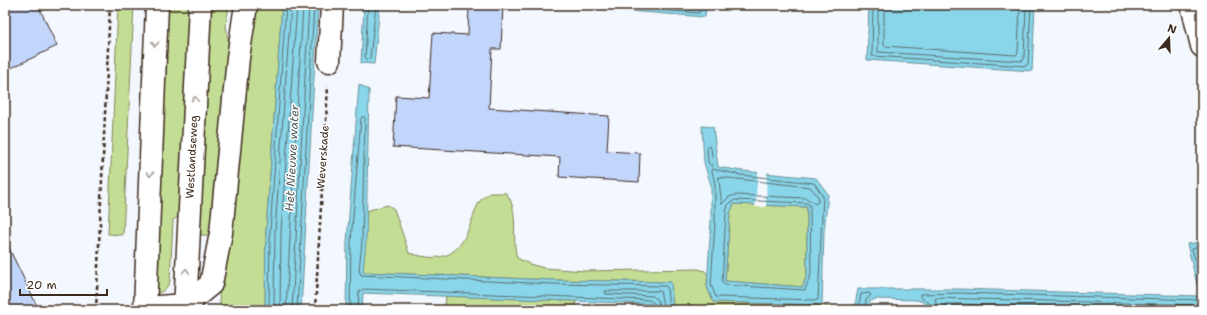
<svg xmlns="http://www.w3.org/2000/svg" width="1207" height="315" font-family="'Shantell Sans',sans-serif">
<style>
.green{fill:#c4dd94;stroke:#808459}
.water{fill:#89d5e9;stroke:#6a9198;fill-rule:evenodd}
.pier{fill:#f3f7fe}
.lines{fill:none;stroke-linecap:round;stroke-linejoin:round}
.shore{stroke:#5a6e6f;stroke-width:1}
.building{fill:#c2d6fc;stroke:#3b2a1e}
.street-casing{stroke:#3b2a1e;stroke-width:25}
.secondary-casing{stroke:#3b2a1e;stroke-width:25}
.path{stroke:#3b2a1e;stroke-width:2.5;stroke-dasharray:4 3;stroke-linecap:butt}
.street{stroke:#fff;stroke-width:22}
.secondary{stroke:#fff;stroke-width:22}
.oneway{stroke:#a79f9a}
.labels{text-anchor:middle;dominant-baseline:central;stroke-width:3;stroke-linejoin:round;paint-order:stroke}
.street-label{font-size:11px;fill:#3b2a1e;stroke:#fff}
.water-label{font-size:12px;font-style:italic;fill:#525d5b;stroke:#fff}
</style>
<rect width="100%" height="100%" fill="#f3f7fe"/>
<filter id="ink" filterUnits="userSpaceOnUse"><feTurbulence type="fractalNoise" baseFrequency=".025" numOctaves="2"/><feDisplacementMap in="SourceGraphic" scale="8" xChannelSelector="R" yChannelSelector="G"/><feConvolveMatrix kernelMatrix="1 2 1 2 8 2 1 2 1" color-interpolation-filters="sRGB"/></filter>
<g filter="url(#ink)">
<path class="green" d="M118,5h16l-11,230 -15,-1z
M166,5h25l-9,209 -9,6 -3,61c-3,7 -6,11 -15,13z
M209,5h20l-3,20 4,30 -20,180h-10l-2,-3z
M254,5h28l-16,226 -1,79h-44l-2,-16 7,-38z
M490,193h16c14,18 5,43 11,65l12,6 15,4 41,3 113,-2 7,2 3,4 -1,11 6,16 109,3 17,5h-166l-3,-28 -117,-2 -191,-8 4,-61 22,-6 6,4 15,44c36,11 51,2 63,-33 5,-13 5,-20 18,-27z
M734,204l73,3v67l-4,13 -78,-6 5,-68z
M446,296l130,5 -1,9h-131z"/>
<path class="water" d="M282,5h36l-17,305h-36l1,-79z
M364,5h16l-6,59 -13,-1z
M616,5h90l-1,12 -90,-7z
M869,5l166,1 -3,65 -165,-11z
M359,84l10,6 -3,152 -3,30 190,8 118,2 2,28h-23v-6l-287,-11 -1,17h-16l1,-69z
M702,126l11,1 5,40 24,4 74,7 12,16 -4,37 -2,74 -109,-3 -6,-16 4,-64v-37l-7,-22zM734,204l73,3v67l-4,13 -78,-6 5,-68z
M1202,242v68l-272,-1 -7,-7 -6,-2 -41,-1 -6,2 -1,9h-15l4,-21h99l243,7 -13,-52z"/>
<path class="pier" d="M758,171l9,1 -1,35h-11z"/>
<g class="lines">
<path class="shore" d="M368,5l-3,52 3,3 2,-2 6,-53
M620,5l2,2 77,6 3,-8
M873,5l-1,51 154,10 2,-2 3,-59
M878,5v47l144,9 2,-2 2,-54
M884,5v41l132,9 2,-2 2,-48
M709,146l2,2 2,17 -1,2 -4,-5 -1,-14z
M712,169l29,6 73,8 9,13 -5,104 -102,-3 -5,-12 4,-63v-37z
M719,177l91,10 8,9v6l-3,2 -9,-6 -71,-3 -6,2 -7,7z
M735,200l71,3 4,2 1,69 -6,16 -79,-5 -4,-2 4,-70 2,-8z
M1202,246l-10,3 10,38
M269,310l1,-79 16,-226
M274,310l1,-79 16,-226
M280,310l1,-78 16,-227
M286,310l17,-305
M292,310l17,-305
M297,310l17,-305
M350,310l1,-69 10,-123 2,-2 2,2 -3,124 -3,28 2,5 191,9 113,2 2,1 2,23
M358,310l1,-18 5,-3 285,11 5,3v7
M659,310l-1,-9 -5,-5 -47,-2 -1,-3h55l4,19
M858,310l3,-16 8,-1 2,2 -5,5 -1,10
M934,310l-2,-5 -12,-8v-3l37,-1 245,7
M939,310l-4,-9 1,-3 266,7
M945,310v-6h12l197,6"/>
</g>
<path class="building" d="M5,5h33l19,41 -52,25z
M469,5h34l-2,44h-9l-3,59 120,8 -2,35 33,2 -1,29 -80,-5 1,-20 -167,-10 3,-51 33,2 4,-65 35,2z
M5,240l34,70h-34z"/>
<g class="lines">
<defs>
<path id="street" d="M1192,5l10,41
M329,61l3,-56
M185,305l26,-21 10,-51 17,-175 8,-53
M145,308l40,-3 6,5"/>
<path id="secondary" d="M145,310l12,-305
M185,310l15,-305"/>
</defs>
<use href="#street" class="street-casing"/>
<use href="#secondary" class="secondary-casing"/>
<path class="path" d="M96,310l14,-305
M315,310l13,-224"/>
<use href="#street" class="street"/>
<use href="#secondary" class="secondary"/>
</g>
<defs><path id="oneway-chevron" d="M-2-3.5L2.5 0L-2 3.5" fill="none" stroke-width="1.6" stroke-linecap="round" stroke-linejoin="round"/></defs>
<g class="oneway">
<use href="#oneway-chevron" transform="translate(155 44) rotate(93)"/>
<use href="#oneway-chevron" transform="translate(195 99) rotate(-87)"/>
<use href="#oneway-chevron" transform="translate(150 174) rotate(92)"/>
<use href="#oneway-chevron" transform="translate(186 271) rotate(-87)"/>
</g>
</g>
<g class="labels">
<g class="street-label">
<text transform="translate(192 157) rotate(-87)">Westlandseweg</text>
<text transform="translate(323 157) rotate(-86)">Weverskade</text>
</g>
<g class="water-label">
<text transform="translate(292 158) rotate(-87)">Het Nieuwe water</text>
</g>
</g>
<rect width="1207" height="315" fill="none" stroke="#fff" stroke-width="20"/>
<rect x="10" y="10" width="1187" height="295" fill="none" stroke="#3b2a1e" stroke-width="1.5" filter="url(#ink)"/>
<g transform="translate(1169 38) rotate(19)" stroke="#ffffff" stroke-width="3" paint-order="stroke">
<path d="M0-3L7 15L0 10L-7 15Z" fill="#3b2a1e"/>
<text y="-6" font-size="11" font-weight="bold" text-anchor="middle" fill="#3b2a1e">N</text>
</g>
<path d="M20 289v6h87v-6" fill="none" stroke="#3b2a1e" stroke-width="2"/>
<text x="26" y="289" font-size="12" fill="#3b2a1e" stroke="#ffffff" stroke-width="3" paint-order="stroke">20 m</text>
</svg>
